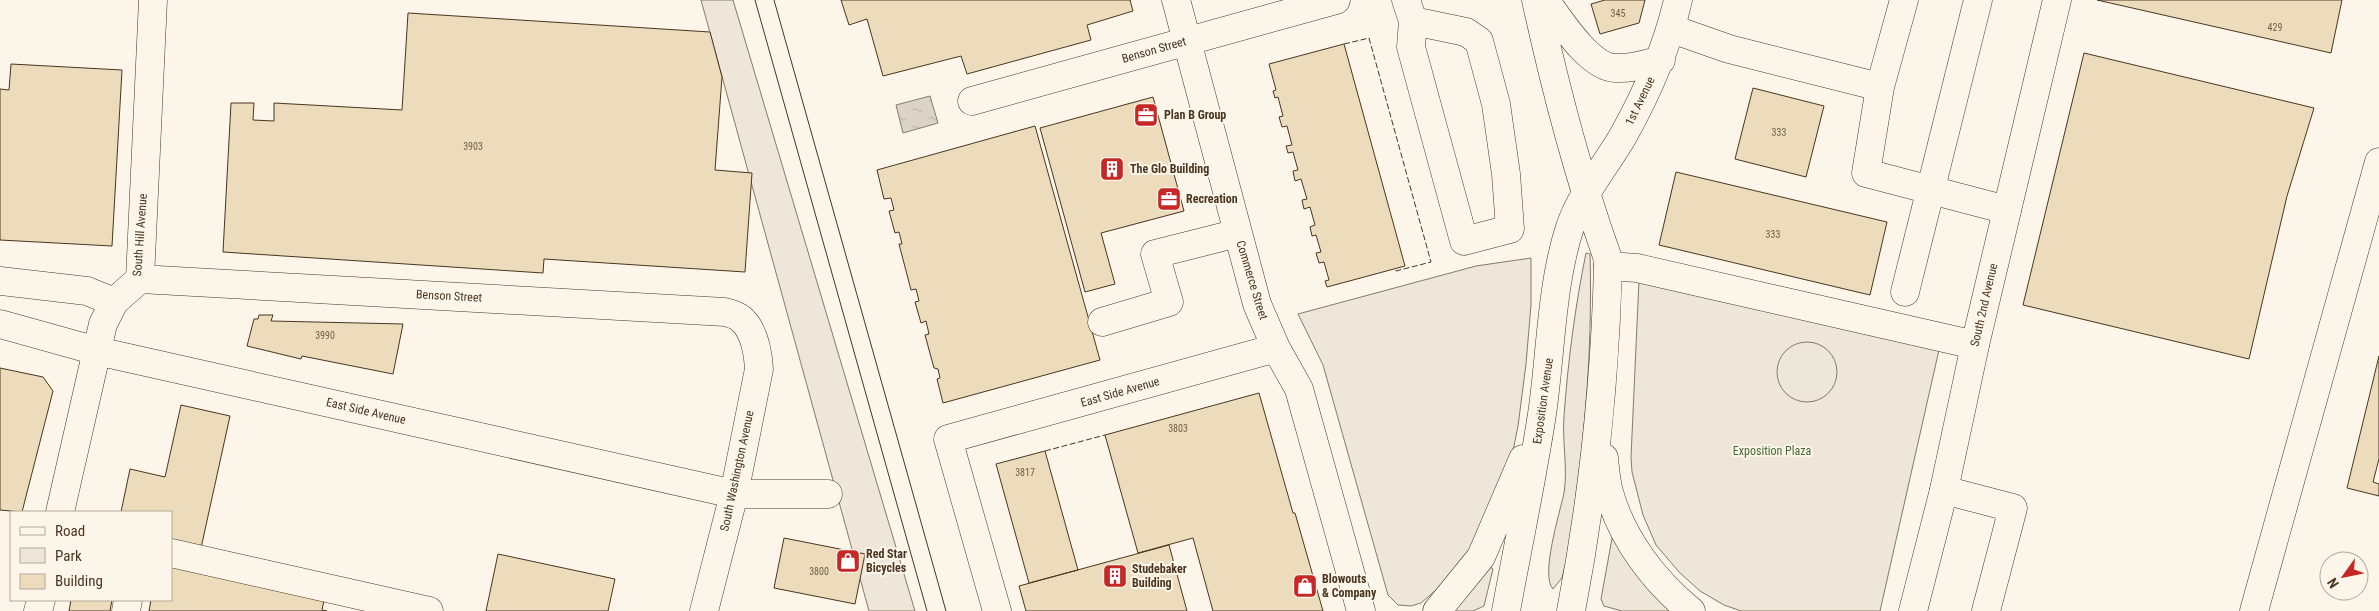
<svg xmlns="http://www.w3.org/2000/svg" width="2379" height="611" font-family="'Roboto Condensed',sans-serif">
<style>
.green{fill:#ede6d9;stroke:#887966}
.parking{fill:#ede7d9;stroke:#887966}
.water{fill:url(#water-ripples);stroke:#887966}
.building{fill:#ecdcbc;stroke:#4a3520}
.lines{fill:none;stroke-linecap:round;stroke-linejoin:round}
.minor-casing{stroke:#4a3520;stroke-width:29}
.major-casing{stroke:#4a3520;stroke-width:29}
.minor{stroke:#fbf6e9;stroke-width:28}
.major{stroke:#fbf6e9;stroke-width:28}
.tram{stroke:#4a3520;stroke-width:1}
.fence{stroke:#4a3520;stroke-width:1;stroke-dasharray:6 2.5;stroke-linecap:butt}
.labels{text-anchor:middle;dominant-baseline:central;stroke-width:4;stroke-linejoin:round;paint-order:stroke}
.number-label{font-size:10px;fill:#725f47}
.street-label{font-size:12px;fill:#4a3520;stroke:#fbf6e9}
.poi-label{font-size:12px;font-weight:bold;fill:#4a3520;stroke:#fbf6e9;text-anchor:start}
.park-label{font-size:12px;fill:#436837;stroke:#fbf6e9}
</style>
<defs>
<pattern id="water-ripples" width="26" height="14" patternUnits="userSpaceOnUse" patternTransform="scale(1.25)"><rect width="26" height="14" fill="#dcd4c6"/><path d="M2 4q2-2 4 0t4 0M15 11q2-2 4 0t4 0" fill="none" stroke="#beb7aa"/></pattern>
</defs>
<rect width="100%" height="100%" fill="#fbf6e9"/>
<path class="green" d="M701,0h32l182,611h-46z
M1586,253l4,1c3,104 -7,206 -24,308l-4,16 -9,11c-13,-13 7,-77 11,-96 4,-26 -2,-51 0,-77 4,-55 11,-109 22,-163z
M1531,258v47l-5,59 -8,62 -7,35 -38,85 -29,37 -23,20 -10,3 -13,-1 -10,-10 -65,-230 -25,-51 178,-48z
M1639,280l302,61 -61,270h-139l-17,-6 -24,-14 -21,-19 -23,-27 -13,-30 -11,-43 -1,-15z
M1613,533l64,78h-55l-18,-5 -3,-7z
M1490,567l3,2 -9,37 -11,5h-22z"/>
<path class="parking" d="M1777 372a30 30 0 1 1 60 0a30 30 0 1 1-60 0Z"/>
<path class="water" d="M930,96l8,27 -35,10 -7,-28z"/>
<path class="building" d="M841,0h289l3,11 -46,14 4,15 -124,34 -6,-18 -78,20 -16,-57 -18,6z
M1605,0h40l-6,23 -39,11 -9,-30z
M2097,0h245l-11,53z
M408,13l302,19 12,45 -7,93 37,3 -7,99 -201,-13 -1,14 -320,-21 8,-149h23l-1,17 21,1v-18l128,7z
M1344,44l61,222 -78,21 -2,-6 4,-1 -5,-18 -5,1 -3,-10 5,-1 -5,-17 -4,1 -2,-9 5,-2 -5,-18 -6,2 -2,-9 5,-1 -6,-20 -6,2 -2,-10 5,-1 -5,-18 -5,1 -2,-7 6,-1 -5,-19 -5,1 -3,-10 4,-1 -5,-19 -3,1 -2,-7 3,-1 -7,-26z
M2084,53l230,55 -27,88 -38,163 -226,-54z
M11,64l111,6 -10,176 -112,-6v-151l9,1z
M1753,88l71,18 -18,71 -71,-18z
M1153,97l31,114 -83,22 14,51 -30,8 -45,-164z
M1035,126l65,234 -157,43 -6,-24 3,-1 -2,-9 -4,-1 -9,-33 4,-1 -3,-13 -5,2 -6,-21 4,-1 -3,-12 -5,1 -12,-46h3l-3,-12 -4,1 -6,-22 5,-1 -3,-12 -7,1 -7,-29z
M1676,172l211,50 -17,73 -211,-50z
M259,315h14l-2,6 132,3 -10,50 -91,-18 -1,3 -54,-13 7,-27h4z
M2379,356v103l-6,23 6,2v12l-32,-8z
M0,368l43,9 10,14 -31,121 -22,-2z
M1259,393l34,120h2l28,98h-110l-20,-73 -55,15 -33,-118z
M181,405l49,11 -29,132 -30,-7v-29h-50l9,-43 35,8z
M1045,451l33,119 -49,13 -33,-119z
M784,538l81,16 -10,50 -81,-16z
M1169,545l18,66h-161l-7,-25z
M498,554l117,25 -7,32h-122z
M171,564l154,31 -3,15 5,1h-178l2,-11h20z
M71,600h41l-2,11h-41z"/>
<g class="lines">
<defs>
<path id="minor" d="M1176,0l81,304 19,44 23,41 62,222
M1406,0l7,21 -2,26 53,194 46,-12 -4,-55 -10,-70 -17,-63 -13,-9 -53,-11
M1672,29l57,20 151,38 -14,86 141,37
M1880,87l24,-87
M972,101l364,-101
M1608,266l29,2 338,77
M140,279l585,33c4,1 11,3 15,6 14,11 18,35 19,51l-25,125 -30,117
M0,281l87,10 27,11
M1905,292l73,-292
M1102,322l67,-20 -14,-48 83,-21
M0,324l97,27 637,143h94
M1944,490l69,18 -27,103
M60,512l43,-188 11,-22 26,-23 13,-279
M171,553l258,58
M38,611l3,-11
M126,611l2,-11
M997,611l-49,-172 328,-91
M2254,611l125,-449"/>
<path id="major" d="M1536,0c19,87 41,172 71,256l1,10c-3,116 -15,231 -37,345
M1545,0c15,20 44,67 70,68 16,1 31,-4 46,-8
M1604,458c1,11 2,23 5,34 13,47 45,89 82,119
M1437,611l44,-54 42,-98
M1506,611c12,-66 26,-131 36,-197 9,-61 9,-129 28,-187 12,-34 35,-60 53,-91 24,-43 44,-88 55,-136
M1913,611l31,-121 31,-145 82,-345"/>
</defs>
<use href="#minor" class="minor-casing"/>
<use href="#major" class="major-casing"/>
<use href="#minor" class="minor"/>
<use href="#major" class="major"/>
<path class="tram" d="M755,0l172,611
M774,0l172,611"/>
<path class="fence" d="M1344,44l25,-6 62,224 -35,9 -1,-3
M1045,451l60,-16"/>
</g>
<defs>
<symbol id="office-square" viewBox="-11 -11 22 22"><rect x="-9" y="-9" width="18" height="18" rx="4" fill="#c62828" stroke="#fbf6e9"/><path d="M-6-3h4V-5.5h4V-3h4V5H-6ZM-1-4.5V-3h2v-1.5ZM-6 0V1H6V0Z" fill="#fff"/></symbol>
<symbol id="building-square" viewBox="-11 -11 22 22"><rect x="-9" y="-9" width="18" height="18" rx="4" fill="#c62828" stroke="#fbf6e9"/><path d="M-4-6H4V6H1V3H-1V6H-4ZM-2.5-4.3h1.7v1.8h-1.7ZM.8-4.3h1.7v1.8H.8ZM-2.5-1h1.7V.8h-1.7ZM.8-1h1.7V.8H.8Z" fill="#fff"/></symbol>
<symbol id="shop-square" viewBox="-11 -11 22 22"><rect x="-9" y="-9" width="18" height="18" rx="4" fill="#c62828" stroke="#fbf6e9"/><path d="M-5-2.5h2.3a2.7 3.5 0 0 1 5.4 0H5L5.5 6h-11ZM-1.5-2.5h3a1.5 2.3 0 0 0-3 0Z" fill="#fff"/></symbol>
</defs>
<g fill-rule="evenodd">
<use href="#office-square" x="1132" y="101" width="28" height="28"/>
<use href="#building-square" x="1098" y="155" width="28" height="28"/>
<use href="#office-square" x="1155" y="185" width="28" height="28"/>
<use href="#shop-square" x="834" y="547" width="28" height="28"/>
<use href="#building-square" x="1101" y="562" width="28" height="28"/>
<use href="#shop-square" x="1291" y="572" width="28" height="28"/>
</g>
<g class="labels">
<g class="number-label">
<text x="1618" y="13">345</text>
<text x="2275" y="27">429</text>
<text x="1779" y="132">333</text>
<text x="473" y="146">3903</text>
<text x="1773" y="234">333</text>
<text x="325" y="335">3990</text>
<text x="1178" y="428">3803</text>
<text x="1025" y="472">3817</text>
<text x="819" y="571">3800</text>
</g>
<g class="street-label">
<text transform="translate(1154 50) rotate(-16)">Benson Street</text>
<text transform="translate(1640 101) rotate(-64)">1st Avenue</text>
<text transform="translate(140 235) rotate(-86)">South Hill Avenue</text>
<text transform="translate(1252 280) rotate(73)">Commerce Street</text>
<text transform="translate(449 296) rotate(3)">Benson Street</text>
<text transform="translate(1984 305) rotate(-77)">South 2nd Avenue</text>
<text transform="translate(1120 392) rotate(-16)">East Side Avenue</text>
<text transform="translate(1543 401) rotate(-82)">Exposition Avenue</text>
<text transform="translate(366 411) rotate(13)">East Side Avenue</text>
<text transform="translate(737 471) rotate(-78)">South Washington Avenue</text>
</g>
<g class="poi-label">
<text x="1164" y="115">Plan B Group</text>
<text x="1130" y="169">The Glo Building</text>
<text x="1186" y="199">Recreation</text>
<text x="866" y="554">Red Star<tspan x="866" dy="14">Bicycles</tspan></text>
<text x="1132" y="569">Studebaker<tspan x="1132" dy="14">Building</tspan></text>
<text x="1322" y="579">Blowouts<tspan x="1322" dy="14">&amp; Company</tspan></text>
</g>
<g class="park-label">
<text x="1772" y="451">Exposition Plaza</text>
</g>
</g>
<rect x="10" y="511" width="162" height="90" fill="#fbf6e9" stroke="#b4a999"/>
<rect x="20" y="527" width="25" height="8" fill="#fbf6e9" stroke="#b4a999"/>
<text x="55" y="536" font-size="15" fill="#4a3520">Road</text>
<rect x="20" y="548" width="25" height="15" fill="#ede6d9" stroke="#b4a999"/>
<text x="55" y="561" font-size="15" fill="#4a3520">Park</text>
<rect x="20" y="574" width="25" height="15" fill="#ecdcbc" stroke="#b4a999"/>
<text x="55" y="586" font-size="15" fill="#4a3520">Building</text>
<g transform="translate(2344 576) rotate(237)"><circle r="24" fill="#fbf6e9" stroke="#b4a999"/>
<path d="M0-4L9 19L0 12L-9 19Z" fill="#c62828"/>
<text y="-8" font-size="14" font-weight="bold" text-anchor="middle" fill="#4a3520">N</text>
</g>
</svg>
